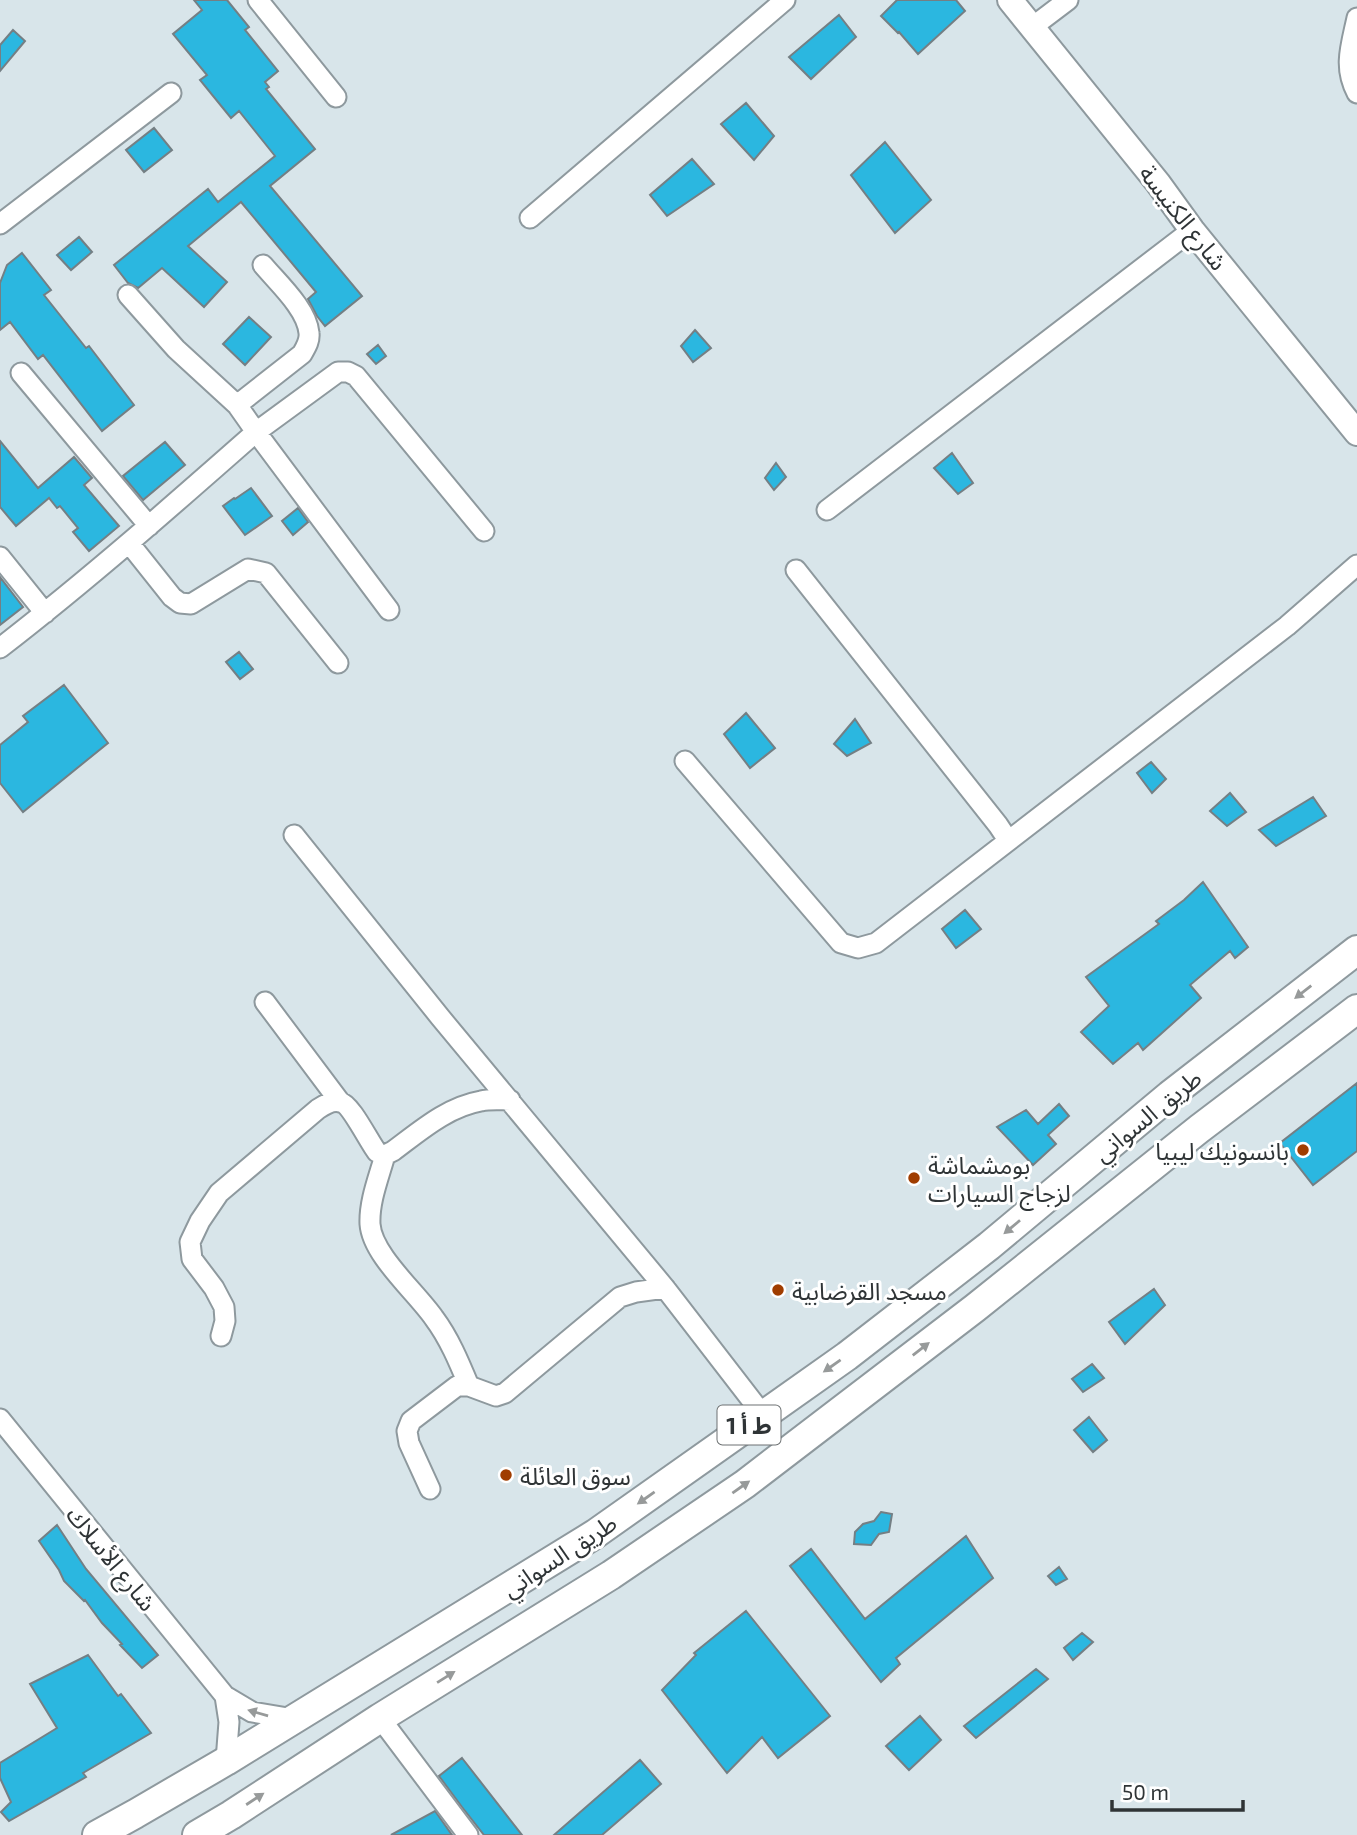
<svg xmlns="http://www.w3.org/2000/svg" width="1357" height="1835" font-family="'Exo 2','Noto Sans Arabic',sans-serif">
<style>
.building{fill:#2bb7e0;stroke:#747f84;stroke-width:2}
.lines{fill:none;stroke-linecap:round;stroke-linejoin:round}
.minor-casing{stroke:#8e999e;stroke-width:23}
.major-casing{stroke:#8e999e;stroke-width:28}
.highway-casing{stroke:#8e999e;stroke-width:32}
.minor{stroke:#fff;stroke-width:19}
.major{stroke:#fff;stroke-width:24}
.highway{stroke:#fff;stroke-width:28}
.oneway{fill:#979a9a}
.poi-dot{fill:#a03d00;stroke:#fff;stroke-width:2.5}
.labels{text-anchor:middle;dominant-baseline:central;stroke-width:6;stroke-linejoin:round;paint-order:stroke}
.shield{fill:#fff;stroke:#6d7172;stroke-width:2}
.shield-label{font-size:23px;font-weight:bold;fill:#2f3436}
.street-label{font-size:24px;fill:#2f3436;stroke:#fff}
.poi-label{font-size:24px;fill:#2f3436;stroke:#fff;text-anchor:start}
</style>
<rect width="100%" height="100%" fill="#d8e5ea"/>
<path class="building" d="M194,0h33l22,27 -4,3 33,41 -13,11 4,5 -3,2 49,60 -45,37 92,110 -37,30 -8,-10 -9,-17 8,-7 -75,-90 -53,44 39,36 -23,25 -42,-39 -24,20 -10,-5 -14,-18 94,-76 10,13 57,-46 -36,-45 -8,7 -31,-38 7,-5 -34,-41 29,-24z
M897,0h59l9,11 -47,43 -19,-22 -1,1 -17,-17z
M839,15l17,22 -45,42 -22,-22z
M13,30l12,11 -25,30v-26z
M746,103l28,33 -20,24 -33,-36z
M154,128l18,22 -28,22 -18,-22z
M885,142l46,58 -36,33 -44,-58z
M692,159l22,25 -47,32 -17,-21z
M79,237l13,15 -21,18 -14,-15z
M22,253l29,37 -7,5 42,53 3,-2 45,59 -32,26 -59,-76 -5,4 -28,-37 -10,8v-47l7,-18z
M249,317l22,20 -26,28 -22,-21z
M695,330l16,18 -18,14 -12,-16z
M378,345l8,11 -10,8 -9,-10z
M0,441l38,47 36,-31 18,21 -8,7 35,41 -30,25 -16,-19 5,-4 -18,-22 -3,2 -8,-10 -33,28 -16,-19z
M165,442l20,23 -42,35 -20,-24z
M952,453l21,30 -15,11 -24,-26z
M776,463l10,14 -12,13 -9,-12z
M251,488l21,28 -27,19 -22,-29 11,-8 1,1z
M298,508l10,14 -15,13 -11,-14z
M0,577l23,30 -23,18z
M239,652l14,17 -13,10 -14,-17z
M64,685l44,58 -85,69 -23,-29v-38l28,-23 -5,-6z
M746,713l29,35 -25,20 -26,-34z
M855,719l16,24 -24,13 -13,-12z
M1151,762l15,17 -14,14 -15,-20z
M1230,793l16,19 -19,14 -17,-15z
M1313,797l13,19 -50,30 -17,-16z
M1203,882l45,65 -13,11 -5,-7 -40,34 11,13 -58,52 -5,-7 -25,21 -32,-32 28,-26 -23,-29 73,-53 -3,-3 28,-21z
M965,910l16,19 -25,19 -14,-19z
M1357,1083v68l-44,34 -33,-42z
M1059,1104l10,12 -21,19 8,9 -23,21 -36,-38 29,-17 12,14z
M1154,1289l11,16 -40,39 -16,-22z
M1092,1364l12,14 -21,14 -11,-13z
M1089,1417l18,23 -14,12 -19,-22z
M881,1512l11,2 -3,18 -10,2 -8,11 -17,-1 1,-12 8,-8 11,-3z
M57,1525l29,44 72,86 -16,13 -22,-23 2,-1 -20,-21 -17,-23 -1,1 -20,-20 -5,-11 -20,-29z
M966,1536l27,42 -97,80 4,6 -19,18 -91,-116 21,-17 54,70z
M1059,1567l8,12 -11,6 -8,-9z
M746,1611l84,105 -52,42 -16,-21 -35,36 -65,-83 34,-35 -2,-2z
M1082,1633l11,9 -20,18 -9,-12z
M88,1655l30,41 3,-2 30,39 -68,40 3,4 -77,44 -8,-9 10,-10 -11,-24v-15l57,-35 -27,-44z
M1036,1669l12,10 -72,59 -12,-12z
M920,1716l21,24 -32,30 -23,-24z
M462,1758l60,77h-38l-22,-28 -23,-31z
M640,1760l21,24 -59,51h-48z
M435,1811l17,24h-61z"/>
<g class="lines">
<defs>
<path id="minor" d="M258,0l78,97
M1357,18c-6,28 -14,49 0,75
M1031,28l37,-28
M530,218l255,-218
M0,224l171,-131
M21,373l128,153
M237,405l65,-51c4,-7 8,-13 7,-21 -2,-24 -31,-50 -46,-68
M827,510l365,-280
M129,543l43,54 8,6 11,1 57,-35 18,4 72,90
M0,557l45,56
M796,570l202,255 10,15
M389,610l-133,-178 82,-60h10l8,4 128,155
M0,648c88,-68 172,-142 256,-216l-19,-27 -61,-56 -48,-54
M685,761l156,182 17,5 18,-5 411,-317 70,-61
M294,835l146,182 225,271 98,127
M265,1002l75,100
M385,1155c-6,22 -16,46 -15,69 2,31 46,68 64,94 15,20 25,44 35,68
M221,1336l4,-15 -1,-14 -10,-19 -22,-29 -2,-17 10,-21 19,-28 99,-84c6,-4 15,-9 22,-7 11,2 29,40 37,50l8,3 8,-4c27,-20 54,-44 88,-50 9,-2 19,-1 29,-1
M0,1419l225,277 27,16 42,7
M430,1489l-21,-46 -2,-12 4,-10 46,-35h12l27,10 9,-3 115,-96 16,-5 29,-4
M225,1696l4,26 -3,39
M380,1718l88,117"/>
<path id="major" d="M1010,0l148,183 34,47 165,203"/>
<path id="highway" d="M97,1835l38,-21 91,-53 369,-227 252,-178 142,-110 181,-151 187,-145
M197,1835l34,-20 149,-97 231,-143 134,-91 230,-176 224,-179 158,-120"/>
</defs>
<use href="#minor" class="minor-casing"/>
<use href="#major" class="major-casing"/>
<use href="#highway" class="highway-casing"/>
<use href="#minor" class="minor"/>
<use href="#major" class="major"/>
<use href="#highway" class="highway"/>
</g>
<defs><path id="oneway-solid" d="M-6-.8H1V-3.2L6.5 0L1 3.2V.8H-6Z" transform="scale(1.75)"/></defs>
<g class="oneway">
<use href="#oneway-solid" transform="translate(1303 992) rotate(142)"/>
<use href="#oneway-solid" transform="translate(1012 1227) rotate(140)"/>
<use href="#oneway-solid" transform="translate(921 1349) rotate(-38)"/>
<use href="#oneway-solid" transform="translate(832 1366) rotate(145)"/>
<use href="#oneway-solid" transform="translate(741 1487) rotate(-35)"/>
<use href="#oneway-solid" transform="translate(646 1498) rotate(145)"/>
<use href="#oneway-solid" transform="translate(446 1677) rotate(-32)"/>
<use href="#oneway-solid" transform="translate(258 1713) rotate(-164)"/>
<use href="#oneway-solid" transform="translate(255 1799) rotate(-33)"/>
</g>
<g class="poi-dot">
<circle cx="1303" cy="1150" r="7"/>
<circle cx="914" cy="1178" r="7"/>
<circle cx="778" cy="1290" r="7"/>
<circle cx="506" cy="1475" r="7"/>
</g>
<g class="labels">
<rect class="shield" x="717.5" y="1405.5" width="63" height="39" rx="5"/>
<g class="shield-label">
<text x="749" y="1425">ط أ 1</text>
</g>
<g class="street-label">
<text transform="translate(1184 217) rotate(52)">شارع الكنيسة</text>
<text transform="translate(1147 1115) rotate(-39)">طريق السواني</text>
<text transform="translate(559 1555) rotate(-33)">طريق السواني</text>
<text transform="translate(112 1558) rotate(51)">شارع الأسلاك</text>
</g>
<g class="poi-label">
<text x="1289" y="1150" text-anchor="end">بانسونيك ليبيا</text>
<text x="928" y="1164">بومشماشة<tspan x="928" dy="28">لزجاج السيارات</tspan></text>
<text x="792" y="1290">مسجد القرضابية</text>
<text x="520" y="1475">سوق العائلة</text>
</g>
</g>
<path d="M1112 1800v10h131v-10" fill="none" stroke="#2f3436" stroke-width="3.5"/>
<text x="1122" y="1800" font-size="21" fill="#2f3436" stroke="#ffffff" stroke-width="5" paint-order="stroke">50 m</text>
</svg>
